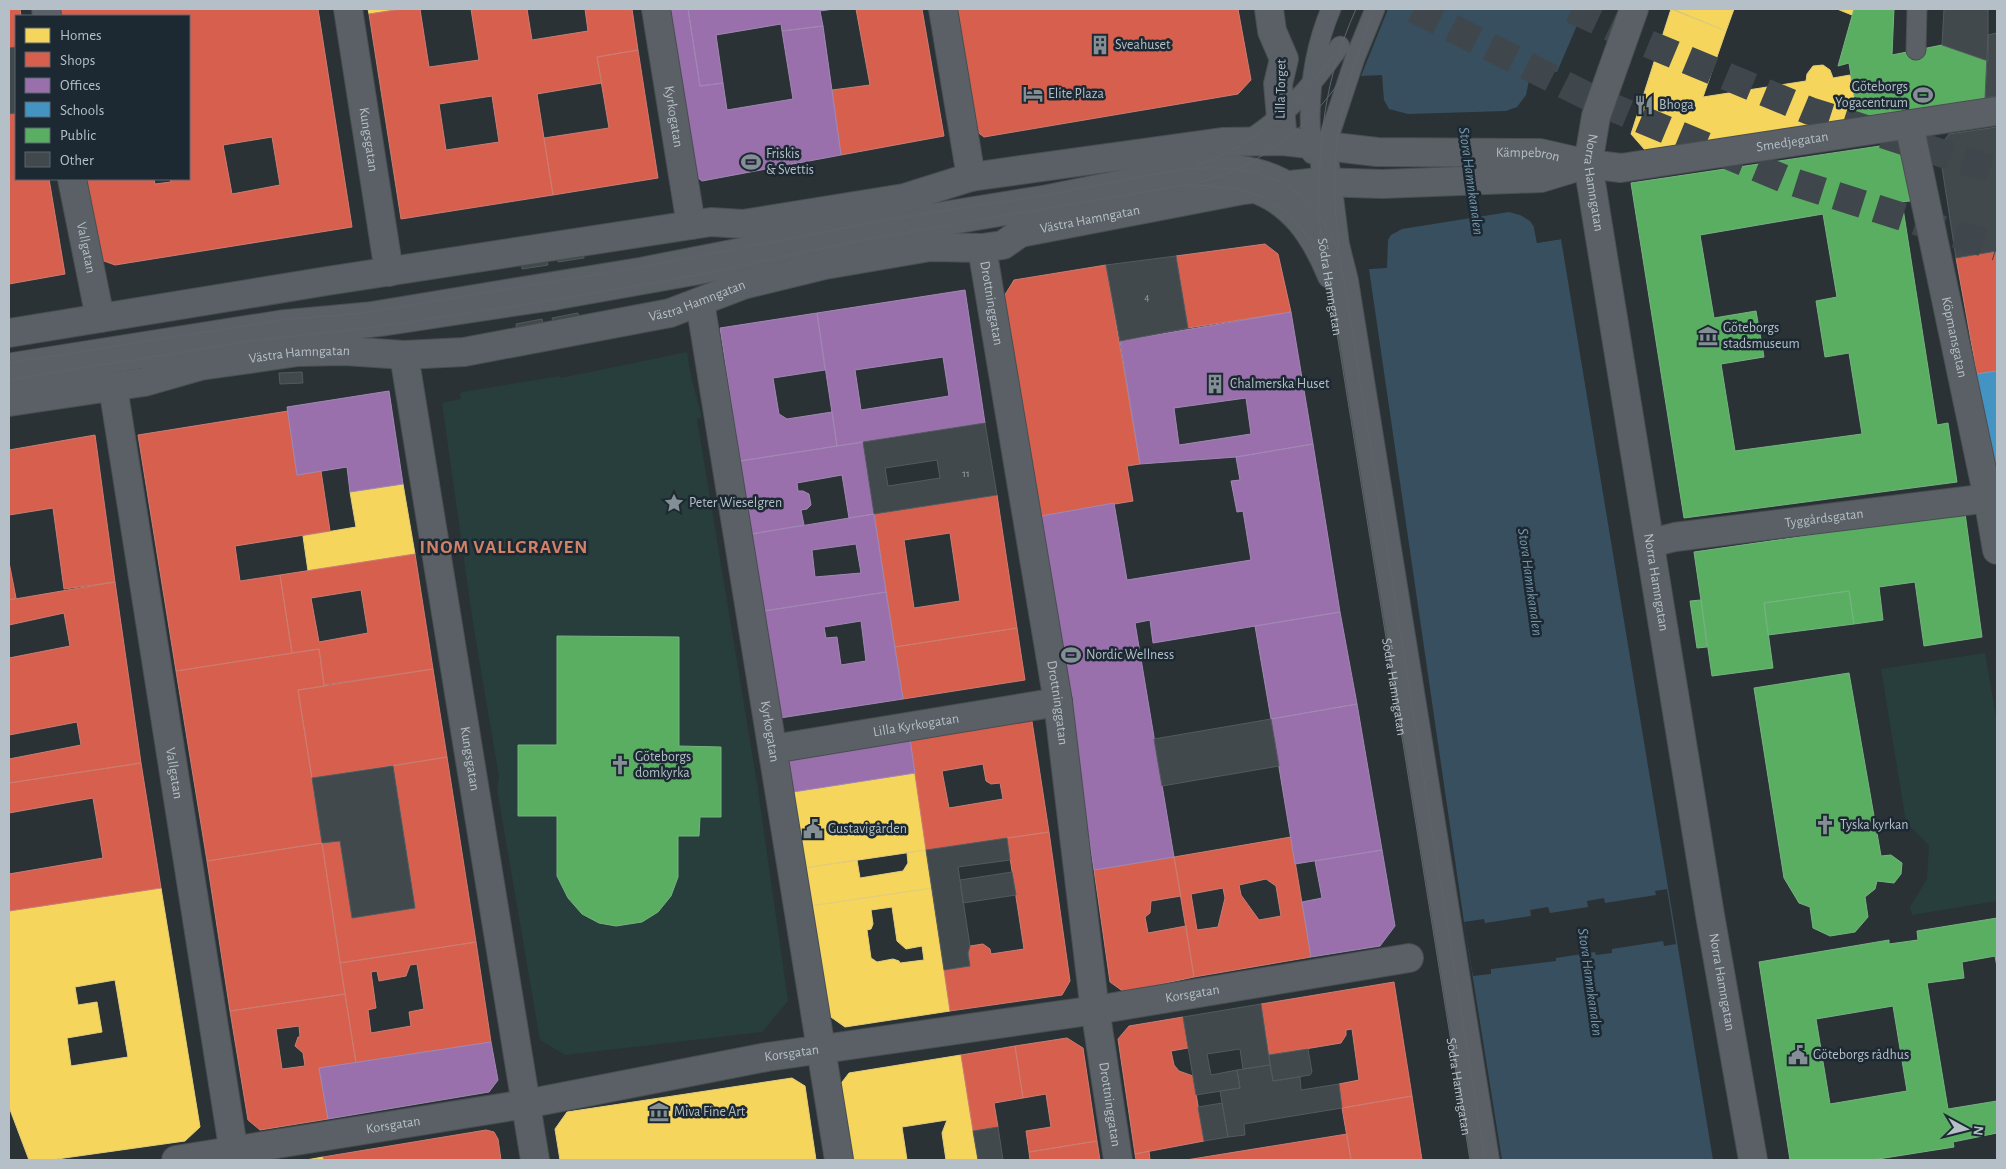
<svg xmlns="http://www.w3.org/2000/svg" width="2006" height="1169" font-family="'Alegreya Sans',sans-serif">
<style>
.green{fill:#273e3c}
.water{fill:#384f5f}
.pier{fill:#2a3236}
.homes{fill:#f6d55c;stroke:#e2ce7c;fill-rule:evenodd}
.shops{fill:#d6604d;stroke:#cc7c72;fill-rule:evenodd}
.offices{fill:#9970ab;stroke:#a188b4;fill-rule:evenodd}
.schools{fill:#4393c3;stroke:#65a0c4}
.public{fill:#5aae61;stroke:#75b380;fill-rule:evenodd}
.building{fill:#42494d;stroke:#525a5e;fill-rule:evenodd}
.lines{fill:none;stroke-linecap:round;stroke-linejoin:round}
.highway-tunnel{stroke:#3f474c;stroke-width:28;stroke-dasharray:28 14;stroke-linecap:butt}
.lane-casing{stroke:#484e51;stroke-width:21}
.street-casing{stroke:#484e51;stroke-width:30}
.lane{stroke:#5a6065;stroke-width:19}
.street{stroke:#5a6065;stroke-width:28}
.tram{stroke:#5e6469;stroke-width:1}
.labels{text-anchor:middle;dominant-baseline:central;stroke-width:5;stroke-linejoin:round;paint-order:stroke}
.number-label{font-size:11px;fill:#98a2a9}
.poi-label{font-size:14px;fill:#b4bfc8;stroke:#1d2932;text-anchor:start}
.street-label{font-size:14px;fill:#b4bfc8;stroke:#1d2932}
.water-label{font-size:15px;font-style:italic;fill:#7596aa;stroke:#1d2932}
.district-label{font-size:19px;font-weight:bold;letter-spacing:1px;fill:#d18166;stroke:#1d2932}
</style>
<rect width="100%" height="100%" fill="#2a3236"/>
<path class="green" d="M687,352l4,25 11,40 -5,2 60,364 31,218 -26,31 -197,23 -25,-15 -43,-251 2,-12 -26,-154 -31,-220 19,-4 -1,-5 3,-2 97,-16 1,2z
M1985,653l12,69v179l-85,14 -2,-8 17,-28 2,-33 -23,-24 -25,-153z"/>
<path class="water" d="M1388,9h196l-27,63h-26l3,155 3,16 24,-4 152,921h-211l-38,-238 -95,-653 18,-2 -5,-191h-21z"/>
<path class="pier" d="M1531,71l26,1v3l-24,-1 4,153 2,13 21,-4 1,3 -24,4 -3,-16 -4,-6 -10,-6 -11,-3 -107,17 -11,6 -3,5 -1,28 -18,1v-2l15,-2 -5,-187h-18v-2l21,-1 2,25 5,9 19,5 98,-3 11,-4 9,-12z
M1667,889l9,55 -12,2 -1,-5 -51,8v4l-16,2 -1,-3 -39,6v3l-65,8v5l-18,2 -9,-54 20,-3 1,4 46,-7 -1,-6 18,-3 2,6 38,-6 -1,-6 17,-3 1,5 51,-8 -1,-4z"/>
<path class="homes" d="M368,9h33l-32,5z
M1671,9l55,22 -23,66 103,-16 1,-7 6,-8 10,-1 7,5 3,8 17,-3 8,43 -213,32 -14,-16z
M1673,9h61l-8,22z
M1837,9h17l-2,6z
M403,484l12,70 -107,17 -5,-35 53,-9 -6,-35z
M915,773l11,77 -122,18 -11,-76z
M926,850l6,38 -122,18 -6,-38 53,-8 3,18 43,-7 5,-8 -1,-10z
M161,888l39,239 -15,14 -135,19h-21l-20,-53v-196zM115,980l13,77 -57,9 -4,-28 35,-6 -5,-30 -19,3 -3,-18z
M932,888l18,123 -105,16 -17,-12 -18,-109zM892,907l5,34 9,8 16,-3 2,14 -24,3 -1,-2 -6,-2 -16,3 -6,-4 -4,-28 4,-1 2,-5 -2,-14z
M961,1055l17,105h-32l-4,-27 5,-13 -45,7 5,33h-56l-12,-74 10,-13z
M792,1078l13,8 11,74h-256l-5,-31 12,-17z
M323,1157l1,3h-18z"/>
<path class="shops" d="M9,9h11l1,7h-5v31l-7,1z
M60,9h258l34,218 -237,38 -11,-4 -7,-10 -11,-72h68l1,5 16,-2 -1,-3h19v-163h-128zM272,137l8,48 -48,9 -9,-49z
M401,9h19l9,58 50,-7 -8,-51h56l5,31 56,-9 -3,-22h47l6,41 -41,7 5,26 -65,11 16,101 -152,24 -32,-205zM492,96l7,46 -53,8 -7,-46z
M856,9h66l22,127 -103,19 -9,-65 38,-5z
M950,9h288l13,71 -13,14 -254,43 -16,-12z
M638,50l20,128 -105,17 -9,-57 65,-10 -12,-71z
M16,113v66h33l16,95 -56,10v-170z
M1265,244l13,10 13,58 -103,16 -12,-72z
M1997,251v120l-20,3 -21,-116z
M1106,265l34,199 -13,2 6,35 -97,16 -36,-214 14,-23z
M288,411l9,64 24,-4 9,60 -95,15 5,35 40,-6 12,78 -116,18 -38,-236z
M95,435l20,147 -51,7 -11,-81 -44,7v-65z
M997,495l20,133 -122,19 -21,-133zM950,533l10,68 -46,7 -10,-68z
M415,554l18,115 -109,16 -5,-36 -27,4 -12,-78zM361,590l7,43 -49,9 -8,-44z
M9,562l7,36 -7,2z
M115,582l26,181 -132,20v-24l72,-14 -4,-23 -68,13v-77l61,-12 -6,-33 -55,12v-25z
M1017,628l8,52 -122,19 -8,-52z
M319,649l5,36 2,1 -28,4 24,153 -115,18 -31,-190z
M433,669l14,88 -135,21 -14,-88z
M1031,715l18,117 -123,18 -17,-117zM983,764l3,17 5,3 9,-1 3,16 -54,9 -7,-37z
M447,757l29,185 -136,21 -18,-120 18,-2 12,77 63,-10 -22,-142z
M141,763l20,125 -152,23v-37l94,-16 -10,-60 -84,15v-30z
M1049,832l21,149 -8,14 -112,16 -6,-41 26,-4 -2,-13 2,-7 13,-2 7,5 1,5 33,-5 -17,-111z
M1291,837l20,120 -117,20 -20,-120zM1266,879l10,7 5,30 -22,4 -18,-25 -2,-10zM1223,888l2,10 -7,29 -21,3 -6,-36z
M322,843l23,151 -115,17 -23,-150z
M1174,857l7,39 -30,5 -1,12 -5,4 3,16 38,-7 8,51 -70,15 -14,-10 -16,-112z
M476,942l15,100 -135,21 -16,-100zM417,964l7,45 -15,3 2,14 -40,7 -3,-23 8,-2 -5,-36 6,-1 2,10 27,-5 4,-11z
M1394,982l18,114 -70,12 -3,-24 20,-4 -7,-51 -6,1v5l-5,8 -72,12 -8,-51z
M345,994l11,69 -37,5 9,51 -68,11 -12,-10 -18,-109zM299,1026l1,11h-2l-3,9 8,7 2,13 -23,3 -6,-40z
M1183,1017l5,31 -17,3 3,14 5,6 14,5 11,65 -69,13 -17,-115 11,-13z
M1067,1038l16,10 14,93 -68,11 -3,-21 25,-4 -5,-33 -23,4 -8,-52z
M1015,1046l8,52 -29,5 4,24 -25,4 -12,-76z
M1412,1096l10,64h-71l-9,-52z
M486,1130l8,2 4,7 3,21h-177l-1,-3z
M1347,1134l4,26h-165z
M1097,1141l3,19h-70l-1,-8z
M1149,1151l1,9h-14l-1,-6z"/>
<path class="offices" d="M688,9h146l-14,2 3,15 -41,5 -1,-7 -65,11 7,48 -23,3z
M688,9l12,77 23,-3 4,27 66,-11 -11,-68 41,-5 18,129 -139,26 -13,-10 -25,-161z
M965,290l20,133 -148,23 -20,-133zM943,357l6,39 -88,14 -6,-40z
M1291,312l22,132 -77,13 -96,7 -20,-123zM1246,398l5,36 -72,11 -5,-37z
M817,313l8,57 -52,8 6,36 8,5 45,-7 5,34 -97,15 -20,-133z
M389,391l14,93 -53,8 -3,-25 -50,8 -10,-68z
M863,442l11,72 -25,4 -7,-43 -45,8 1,8h5l6,3 2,11 -4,4 -6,1 3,15 -53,9 -11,-73z
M1313,444l27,168 -187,31 -3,-23 -15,3 39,234 -80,13 -58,-353 78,-14 13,77 124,-20 -8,-49 -6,1 -6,-31 9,-1 -4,-23z
M874,514l12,78 -122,19 -13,-77zM856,544l5,29 -46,4 -3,-27z
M886,592l17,107 -123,19 -16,-107zM861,621l5,40 -25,4 -4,-28 -11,1 -2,-11z
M1340,612l17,92 -86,15 -16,-93z
M1357,704l25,146 -87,14 -24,-145z
M909,733l6,40 -122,19 -6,-41z
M1382,850l13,76 -15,20 -69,11 -9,-55 20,-4 -7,-37z
M491,1042l7,38 -9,12 -161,27 -9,-51z"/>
<path class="schools" d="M1997,371v97l-4,-4 -16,-90z"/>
<path class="public" d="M1854,9h40l-2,46 50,-10 46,16 -3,37 -127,20 -9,-55 -11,3z
M1900,143l10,58 -8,1 35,223 11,-2 9,59 -273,36 -53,-335zM1823,214l14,83 -21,4 9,56 24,-4 13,81 -127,17 -14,-87 43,-7 -8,-46 -42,7 -14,-83z
M1965,513l17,124 -58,9 -9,-64 -36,5 4,33 -29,4 -5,-33 -85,12 9,65 -61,8 -18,-124z
M1849,591l5,33 -86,11 -4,-32z
M1701,600l6,47 -10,1 -7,-47z
M557,636l122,1v109l42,1v70h-21l-1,19h-21v41l-7,19 -13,16 -16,10 -26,4 -17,-3 -17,-9 -14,-16 -11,-22v-60h-39v-71h39z
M1849,673l32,183 10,-1 11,8 -1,11 -7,9 -17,-2 -2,8 -10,8 3,20 -13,15 -25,4 -17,-8 -3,-21 -11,-4 -15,-25 -30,-190z
M1997,918v49l-2,-11 -33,6 2,16 -37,5 21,126 49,-8v32l-44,9 1,5 -82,13h-82l-31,-198 130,-22v4l29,-4 -1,-9zM1893,1006l14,85 -77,13 -14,-85z"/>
<path class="building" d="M1944,9h44v52l-46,-16z
M1997,33v63l-12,2 3,-63z
M16,47v66l-7,1v-66z
M1997,127v124l-41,7 -17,-110 10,-14z
M583,252l1,6 -26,4 -1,-7z
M1176,256l12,72 -68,13 -14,-76z
M546,257l2,8 -26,4 -1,-8z
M578,313l2,9 -26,4 -2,-8z
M542,319l2,9 -27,4 -1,-8z
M302,372l1,11 -23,1 -1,-11z
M985,423l12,72 -123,19 -11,-72zM937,460l3,18 -52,8 -3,-18z
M1271,719l8,47 -117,20 -8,-47z
M393,766l22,142 -63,10 -12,-77 -18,2 -10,-65z
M1007,838l3,22 -52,7 12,79 -2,7 2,13 -26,4 -18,-120z
M1012,872l4,23 -53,8 -3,-23z
M1261,1004l9,61 -27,4 -3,-20 -33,5 4,21 26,-5 3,18 -44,7 -13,-78z
M1308,1049l4,23 -2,3 -37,6 -4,-26z
M1270,1065l3,16 27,-4 1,13 38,-6 3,24 -98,16 1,11 -17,2 -8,-46 20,-3 -3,-18z
M1222,1103l6,34 -24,4 -6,-34z
M998,1127l5,33h-25l-5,-29z"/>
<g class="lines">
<path class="highway-tunnel" d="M1414,9l183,92 190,79 210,67
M1572,9l55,26 183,76 187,60"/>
<defs>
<path id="lane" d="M1916,50l1,-41
M1245,142c41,-25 67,-57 95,-96
M1326,146l29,-88 20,-49
M1312,154c-5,-50 -1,-98 19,-145
M1247,191c43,12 65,48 81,87
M9,363l272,-43 87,-8 274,-45 199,-39 204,-33 148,-30
M9,380l234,-38 140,-16 173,-26 141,-25 176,-37 313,-53h34"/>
<g id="street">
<path d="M46,9l1,7"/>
<path id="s1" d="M348,9l41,263"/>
<path id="s2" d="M656,9l35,216"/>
<path d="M943,9l28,168"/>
<path d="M1269,9l3,22 12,28 -6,25 5,57"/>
<path id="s3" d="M1634,9l-38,107 -8,48 122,751 43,245"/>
<path id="s4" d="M1909,124l79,374 9,52"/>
<path d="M1325,165l10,80 9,36 141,879"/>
<path d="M1183,169c50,-4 101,0 134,44 5,7 9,16 13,24"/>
<path id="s5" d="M72,179l28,139"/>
<path id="s6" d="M982,248l76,454 35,293 25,165"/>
<path id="s7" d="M700,302l139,858"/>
<path id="s8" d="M9,333l318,-52 384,-59 32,2 161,-26 67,-21 251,-35 61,-1 94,11 163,1 48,11 33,4 376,-57"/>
<path id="s9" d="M404,355l131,805"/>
<path id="s10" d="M113,387l122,773"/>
<path id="s11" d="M9,402l135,-20 56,-16 98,-14 47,-1 59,4 60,-3 206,-39 73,-28 82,-20 105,-18 52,1 21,-3 17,-12 223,-43 76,-8 63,2 159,-6 46,-14"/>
<path id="s12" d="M1651,543l24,-6 322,-40"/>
<path id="s13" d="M773,749l285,-47"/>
<path id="s14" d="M176,1160l350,-56 241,-47 329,-47 313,-52"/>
</g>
</defs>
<use href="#lane" class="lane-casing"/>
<use href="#street" class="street-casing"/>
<use href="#lane" class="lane"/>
<use href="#street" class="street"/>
<g class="tram">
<path id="s15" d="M1356,9c-33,74 -36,126 -38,206l152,945"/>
<path d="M1196,165c63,-20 102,-61 139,-112"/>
<path d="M1200,182c62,-15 115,-60 148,-113"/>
<path d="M1339,247c-12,-92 1,-153 36,-238"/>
<path d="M1343,274l142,886"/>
<path d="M9,363l272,-43 82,-7 279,-46 254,-49 149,-23 138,-26c68,-5 122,6 152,75 4,11 6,26 9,37"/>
<path d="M9,380l234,-38 140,-16 173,-26 141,-25 176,-37 313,-53c78,1 112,18 142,93"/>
</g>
</g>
<defs>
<symbol id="building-bare" viewBox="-9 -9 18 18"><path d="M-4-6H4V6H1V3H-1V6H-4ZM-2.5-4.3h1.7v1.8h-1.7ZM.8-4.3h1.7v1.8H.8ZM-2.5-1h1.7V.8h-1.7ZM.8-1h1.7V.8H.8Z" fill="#848e95" stroke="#1d2932" stroke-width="2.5" paint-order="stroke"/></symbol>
<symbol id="hotel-bare" viewBox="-9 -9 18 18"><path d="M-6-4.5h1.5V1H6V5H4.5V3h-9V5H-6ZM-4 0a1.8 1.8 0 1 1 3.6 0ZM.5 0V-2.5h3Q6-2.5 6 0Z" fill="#848e95" stroke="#1d2932" stroke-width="2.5" paint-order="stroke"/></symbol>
<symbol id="stadium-bare" viewBox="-9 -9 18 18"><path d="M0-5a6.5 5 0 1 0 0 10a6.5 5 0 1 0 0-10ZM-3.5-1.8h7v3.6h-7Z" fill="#848e95" stroke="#1d2932" stroke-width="2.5" paint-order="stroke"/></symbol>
<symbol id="restaurant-bare" viewBox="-9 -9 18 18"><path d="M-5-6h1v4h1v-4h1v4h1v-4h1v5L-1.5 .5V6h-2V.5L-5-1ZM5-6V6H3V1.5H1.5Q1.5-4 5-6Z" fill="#848e95" stroke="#1d2932" stroke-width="2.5" paint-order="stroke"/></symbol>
<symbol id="museum-bare" viewBox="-9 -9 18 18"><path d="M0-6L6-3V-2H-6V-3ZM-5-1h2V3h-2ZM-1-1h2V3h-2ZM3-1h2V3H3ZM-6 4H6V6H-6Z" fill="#848e95" stroke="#1d2932" stroke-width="2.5" paint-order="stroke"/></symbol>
<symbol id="sight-bare" viewBox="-9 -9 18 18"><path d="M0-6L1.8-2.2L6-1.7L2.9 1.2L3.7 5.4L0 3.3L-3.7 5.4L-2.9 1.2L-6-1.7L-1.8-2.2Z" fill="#848e95" stroke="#1d2932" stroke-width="2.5" paint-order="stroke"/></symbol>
<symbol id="church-bare" viewBox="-9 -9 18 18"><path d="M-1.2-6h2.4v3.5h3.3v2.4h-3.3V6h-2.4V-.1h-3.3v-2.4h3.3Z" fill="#848e95" stroke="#1d2932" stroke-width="2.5" paint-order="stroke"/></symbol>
<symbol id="civic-bare" viewBox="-9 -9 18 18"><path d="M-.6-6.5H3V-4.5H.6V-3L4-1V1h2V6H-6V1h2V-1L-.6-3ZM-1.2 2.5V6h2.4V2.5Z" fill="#848e95" stroke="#1d2932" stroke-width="2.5" paint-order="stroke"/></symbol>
</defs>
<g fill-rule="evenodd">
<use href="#building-bare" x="1086" y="31" width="28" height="28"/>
<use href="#hotel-bare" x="1019" y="80" width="28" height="28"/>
<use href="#stadium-bare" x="1909" y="81" width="28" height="28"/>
<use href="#restaurant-bare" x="1630" y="91" width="28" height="28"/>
<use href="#stadium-bare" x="737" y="148" width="28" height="28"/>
<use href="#museum-bare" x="1694" y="322" width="28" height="28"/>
<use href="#building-bare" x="1201" y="370" width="28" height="28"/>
<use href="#sight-bare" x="660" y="489" width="28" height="28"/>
<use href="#stadium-bare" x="1057" y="641" width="28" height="28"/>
<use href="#church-bare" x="606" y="751" width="28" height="28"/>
<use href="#church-bare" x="1811" y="811" width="28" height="28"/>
<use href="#civic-bare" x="799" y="815" width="28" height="28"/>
<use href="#civic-bare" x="1784" y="1041" width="28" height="28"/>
<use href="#museum-bare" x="645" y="1098" width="28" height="28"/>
</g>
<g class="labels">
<g class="number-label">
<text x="1147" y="297">4</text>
<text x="966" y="473">11</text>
</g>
<g class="poi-label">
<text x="1115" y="45">Sveahuset</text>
<text x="1908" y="87" text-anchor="end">Göteborgs<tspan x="1908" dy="16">Yogacentrum</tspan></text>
<text x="1048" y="94">Elite Plaza</text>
<text x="1659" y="105">Bhoga</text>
<text x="766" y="154">Friskis<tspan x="766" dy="16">&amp; Svettis</tspan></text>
<text x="1723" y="328">Göteborgs<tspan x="1723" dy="16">stadsmuseum</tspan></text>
<text x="1230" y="384">Chalmerska Huset</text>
<text x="689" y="503">Peter Wieselgren</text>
<text x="1086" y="655">Nordic Wellness</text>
<text x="635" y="757">Göteborgs<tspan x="635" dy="16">domkyrka</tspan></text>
<text x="1840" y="825">Tyska kyrkan</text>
<text x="828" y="829">Gustavigården</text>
<text x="1813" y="1055">Göteborgs rådhus</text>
<text x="674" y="1112">Miva Fine Art</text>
</g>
<g class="street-label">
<text transform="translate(1281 89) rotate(-89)">Lilla Torget</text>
<text stroke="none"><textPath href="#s2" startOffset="109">Kyrkogatan</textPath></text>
<text stroke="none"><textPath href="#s1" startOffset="132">Kungsgatan</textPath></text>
<text stroke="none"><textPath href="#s8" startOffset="1804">Smedjegatan</textPath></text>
<text stroke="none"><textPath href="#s8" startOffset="1536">Kämpebron</textPath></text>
<text stroke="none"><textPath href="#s3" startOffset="181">Norra Hamngatan</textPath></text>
<text stroke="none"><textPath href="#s11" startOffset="1104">Västra Hamngatan</textPath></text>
<text stroke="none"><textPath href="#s5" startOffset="70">Vallgatan</textPath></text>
<text stroke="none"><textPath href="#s15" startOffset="284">Södra Hamngatan</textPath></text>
<text stroke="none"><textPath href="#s11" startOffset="699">Västra Hamngatan</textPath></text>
<text stroke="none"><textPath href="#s6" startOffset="56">Drottninggatan</textPath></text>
<text stroke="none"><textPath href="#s4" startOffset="218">Köpmansgatan</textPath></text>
<text stroke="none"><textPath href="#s11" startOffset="295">Västra Hamngatan</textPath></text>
<text stroke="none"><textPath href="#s12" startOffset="175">Tyggårdsgatan</textPath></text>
<text stroke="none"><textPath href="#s3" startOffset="586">Norra Hamngatan</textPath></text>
<text stroke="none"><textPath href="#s15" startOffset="689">Södra Hamngatan</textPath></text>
<text stroke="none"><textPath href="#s6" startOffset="461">Drottninggatan</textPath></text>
<text stroke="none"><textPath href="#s13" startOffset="145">Lilla Kyrkogatan</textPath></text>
<text stroke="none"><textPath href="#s7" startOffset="435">Kyrkogatan</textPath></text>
<text stroke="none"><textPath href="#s9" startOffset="409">Kungsgatan</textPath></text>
<text stroke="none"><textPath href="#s10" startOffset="391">Vallgatan</textPath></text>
<text stroke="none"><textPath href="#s3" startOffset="991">Norra Hamngatan</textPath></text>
<text stroke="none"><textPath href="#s14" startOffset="1030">Korsgatan</textPath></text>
<text stroke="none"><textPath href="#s14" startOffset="625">Korsgatan</textPath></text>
<text stroke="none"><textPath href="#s15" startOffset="1094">Södra Hamngatan</textPath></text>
<text stroke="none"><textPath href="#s6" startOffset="866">Drottninggatan</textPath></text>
<text stroke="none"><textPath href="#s14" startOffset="220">Korsgatan</textPath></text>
</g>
<g class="water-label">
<text transform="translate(1471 181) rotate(82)">Stora Hamnkanalen</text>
<text transform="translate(1530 582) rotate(82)">Stora Hamnkanalen</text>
<text transform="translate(1590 982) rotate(82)">Stora Hamnkanalen</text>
</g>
<g class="district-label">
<text x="504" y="547">INOM VALLGRAVEN</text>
</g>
</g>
<rect width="2006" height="1169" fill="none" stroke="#b4bfc8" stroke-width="20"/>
<rect x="15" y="15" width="175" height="165" fill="#1d2932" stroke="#59656e"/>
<rect x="25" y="28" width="25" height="15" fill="#f6d55c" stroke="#59656e"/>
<text x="60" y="40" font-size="15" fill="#b4bfc8">Homes</text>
<rect x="25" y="52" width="25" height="15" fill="#d6604d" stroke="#59656e"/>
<text x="60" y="65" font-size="15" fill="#b4bfc8">Shops</text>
<rect x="25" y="78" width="25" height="15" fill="#9970ab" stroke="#59656e"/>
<text x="60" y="90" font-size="15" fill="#b4bfc8">Offices</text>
<rect x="25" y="102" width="25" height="15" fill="#4393c3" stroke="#59656e"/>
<text x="60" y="115" font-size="15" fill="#b4bfc8">Schools</text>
<rect x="25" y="128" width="25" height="15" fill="#5aae61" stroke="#59656e"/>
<text x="60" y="140" font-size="15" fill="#b4bfc8">Public</text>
<rect x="25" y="152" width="25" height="15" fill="#42494d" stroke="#59656e"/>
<text x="60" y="165" font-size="15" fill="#b4bfc8">Other</text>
<g transform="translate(1966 1129) rotate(97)" stroke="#1d2932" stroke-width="4" paint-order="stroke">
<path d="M0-4L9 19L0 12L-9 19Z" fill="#b4bfc8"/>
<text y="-8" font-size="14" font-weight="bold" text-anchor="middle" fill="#b4bfc8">N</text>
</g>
</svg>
